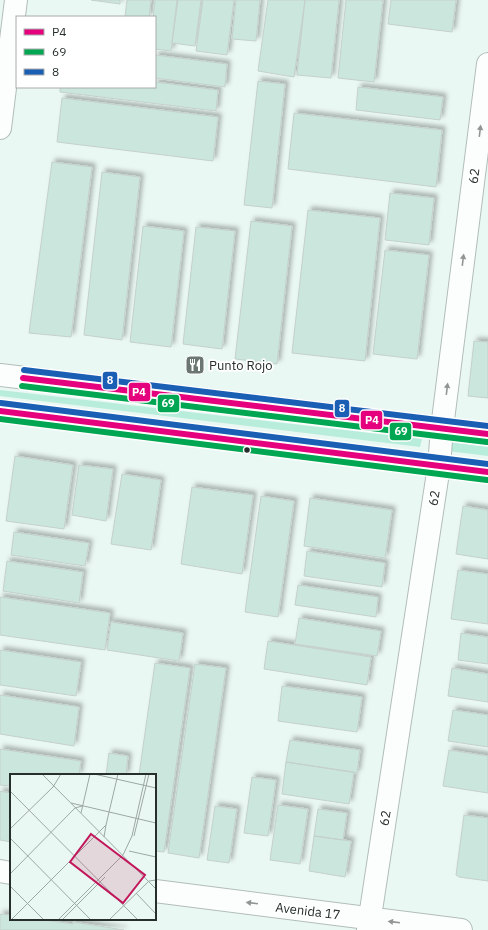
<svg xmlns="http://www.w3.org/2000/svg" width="488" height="930" font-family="'IBM Plex Sans',sans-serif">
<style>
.green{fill:#b8ecdb}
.building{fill:#cae6dd;stroke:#c5d0cc;filter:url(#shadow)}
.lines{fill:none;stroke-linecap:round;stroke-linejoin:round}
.minor-casing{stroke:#b2bdb9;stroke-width:24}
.tertiary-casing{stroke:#b2bdb9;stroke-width:24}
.secondary-casing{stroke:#b2bdb9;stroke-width:24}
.minor{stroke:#fcfefd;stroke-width:22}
.tertiary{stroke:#fcfefd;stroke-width:22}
.secondary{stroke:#fcfefd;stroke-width:22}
.bus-1-casing{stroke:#fff;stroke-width:9}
.bus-2-casing{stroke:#fff;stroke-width:9}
.bus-3-casing{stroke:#fff;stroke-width:9}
.bus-1{stroke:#e5007d;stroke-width:6}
.bus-2{stroke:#00a651;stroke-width:6}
.bus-3{stroke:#1a5fb4;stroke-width:6}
.oneway{fill:#919694}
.bus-dot{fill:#262f2c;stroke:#fff;stroke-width:1.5}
.labels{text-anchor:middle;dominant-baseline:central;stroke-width:3.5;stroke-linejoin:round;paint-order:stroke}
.street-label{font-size:13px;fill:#262f2c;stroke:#fff}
.poi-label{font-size:13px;fill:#262f2c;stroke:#fff;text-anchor:start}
.inset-road{fill:none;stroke:#9ca8a3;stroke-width:1}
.view{fill:#c2185b;fill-opacity:0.15;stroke:#c2185b;stroke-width:2}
.inset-edge{fill:none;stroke:#262f2c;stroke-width:2}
.line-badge{stroke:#fff;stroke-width:1.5}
.badge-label{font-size:11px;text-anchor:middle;font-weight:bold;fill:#fff}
</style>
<defs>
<filter id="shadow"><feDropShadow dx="3.5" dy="-3.5" stdDeviation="2" flood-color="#0004"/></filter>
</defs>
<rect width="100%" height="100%" fill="#eaf8f3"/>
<path class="green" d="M0,390l422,49 -2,8 -420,-51z
M449,442l39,5v9l-40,-5z"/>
<path class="building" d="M91,0h29v4z
M127,0h24l-2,17h-24z
M155,0h22l-6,51 -16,-2v-32h-2z
M178,0h23l-6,46 -23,-3z
M203,0h31l-7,55 -31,-4z
M236,0h24l-4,41 -24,-2z
M268,0h37l-11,77 -36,-6z
M305,0h34l-8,78 -34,-3z
M346,0h37l-9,82 -36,-4z
M391,0h65l-4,32 -64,-8z
M155,55l72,9 -2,23 -70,-9z
M258,81l27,3 -13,124 -28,-3z
M155,82l63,8 -2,21 -156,-19v-5h95z
M358,87l85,10 -3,23 -84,-10z
M62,98l156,19 -5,44 -156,-19z
M294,113l148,17 -6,57 -148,-18z
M52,162l40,5 -21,170 -42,-4z
M102,172l38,5 -18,163 -38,-5z
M390,193l44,5 -5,47 -44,-5z
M308,210l72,8 -15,143 -73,-8z
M251,221l41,5 -15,138 -42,-5z
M143,226l41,5 -13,116 -41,-5z
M196,227l39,4 -13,118 -39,-5z
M385,250l44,5 -12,104 -44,-5z
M474,341l14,1v56l-20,-2z
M15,456l58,9 -9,64 -58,-8z
M79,465l34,4 -7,52 -34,-6z
M122,474l39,6 -10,70 -40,-6z
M192,487l61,8 -11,79 -61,-10z
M261,496l33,5 -16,116 -33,-5z
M310,498l82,12 -7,48 -81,-12z
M463,506l25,4v49l-32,-5z
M14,532l75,11 -4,23 -74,-11z
M307,551l78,12 -3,24 -78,-11z
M7,561l76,11 -4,31 -76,-12z
M458,570l30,4v50l-37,-5z
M298,585l80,12 -2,20 -81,-12z
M0,597l110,16 -5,37 -105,-15z
M299,618l82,13 -4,25 -82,-12z
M111,622l72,11 -4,28 -72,-11z
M461,633l27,4v27l-30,-4z
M268,641l103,16 -4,28 -103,-16z
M0,650l81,12 -5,34 -76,-11z
M155,663l35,5 -26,184 -9,-1v-76h-16z
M195,664l31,4 -27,190 -31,-5z
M452,668l36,6v28l-40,-6z
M282,686l80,11 -5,35 -79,-11z
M0,695l79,12 -5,39 -74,-12z
M453,710l35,5v32l-40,-6z
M290,740l70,10 -3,23 -71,-11z
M0,749l81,12 -2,14h-68v11l-11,-1z
M449,750l39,6v37l-45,-7z
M109,753l19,3 -2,19h-20z
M286,762l68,10 -5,32 -67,-10z
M252,777l24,3 -8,56 -24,-3z
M0,791l11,2v49l-11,-2z
M278,805l30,4 -8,55 -30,-4z
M215,806l22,3 -8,54 -22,-3z
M318,809l29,4 -4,27 -29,-4z
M464,815l24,3v63l-29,-4 -3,-2z
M314,836l37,5 -6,36 -36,-6z
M0,914l11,1v4h25l37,5v-2l51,8h-124z"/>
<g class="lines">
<defs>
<path id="minor" d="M0,871l11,2
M155,891l306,39
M368,930l71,-464 3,-38 46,-364"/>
<path id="tertiary" d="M0,128l16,-128"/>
<path id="secondary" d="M0,375l488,59
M0,411l488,61"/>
</defs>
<use href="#minor" class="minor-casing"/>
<use href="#tertiary" class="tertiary-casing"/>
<use href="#secondary" class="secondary-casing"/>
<use href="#minor" class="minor"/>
<use href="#tertiary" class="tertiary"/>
<use href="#secondary" class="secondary"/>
<defs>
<path id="bus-1" d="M23,378l465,56
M0,411l488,61"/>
<path id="bus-2" d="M22,386l465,56
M0,419l487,61"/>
<path id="bus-3" d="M24,370l464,56
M1,403l487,61"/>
</defs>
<use href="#bus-1" class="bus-1-casing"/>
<use href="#bus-2" class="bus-2-casing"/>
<use href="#bus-3" class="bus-3-casing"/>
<use href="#bus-1" class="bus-1"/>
<use href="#bus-2" class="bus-2"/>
<use href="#bus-3" class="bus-3"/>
</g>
<defs><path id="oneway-solid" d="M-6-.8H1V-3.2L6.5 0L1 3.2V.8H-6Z"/></defs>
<g class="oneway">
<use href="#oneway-solid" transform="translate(480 131) rotate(-83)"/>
<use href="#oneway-solid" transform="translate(463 260) rotate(-83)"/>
<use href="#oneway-solid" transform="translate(447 389) rotate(-83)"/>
<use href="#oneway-solid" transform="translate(252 903) rotate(-173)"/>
<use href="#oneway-solid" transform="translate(394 922) rotate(-173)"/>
</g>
<defs>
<symbol id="restaurant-square" viewBox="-11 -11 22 22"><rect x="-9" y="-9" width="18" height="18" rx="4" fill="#6b7572" stroke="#fff"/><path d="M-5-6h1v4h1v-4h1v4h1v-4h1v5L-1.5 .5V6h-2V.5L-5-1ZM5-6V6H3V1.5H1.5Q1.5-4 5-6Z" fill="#fff"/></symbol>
</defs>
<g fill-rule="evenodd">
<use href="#restaurant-square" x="184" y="354" width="22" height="22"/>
</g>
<circle class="bus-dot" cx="247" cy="450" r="3.5"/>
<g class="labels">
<g class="street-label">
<text transform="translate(474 176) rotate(-83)">62</text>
<text transform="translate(434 498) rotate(-81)">62</text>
<text transform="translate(385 818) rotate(-81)">62</text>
<text transform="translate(308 911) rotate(7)">Avenida 17</text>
</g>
<g class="poi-label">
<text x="209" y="365">Punto Rojo</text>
</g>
</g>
<g transform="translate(10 774)">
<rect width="146" height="146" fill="#eaf8f3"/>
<path class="inset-road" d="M32,0l114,115M84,0l62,14M0,17l128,129M61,29l85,20M71,39l9,-39M0,55l43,-42 8,-13M124,62l15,-62M94,63l2,-12M0,64l81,82M119,77l27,6M0,100l65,-66 7,-2M0,112l34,34M126,119l20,21M1,146l95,-95 12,-51M48,146l65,-65 9,-19 14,-62M52,146l43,-43M99,146l40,-39 7,-1"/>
<path class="view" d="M81,60l54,41 -22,28 -53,-41z"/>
<rect width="146" height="146" class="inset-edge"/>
</g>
<g class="line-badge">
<rect x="102" y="371" width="16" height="19" rx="4" fill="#1a5fb4"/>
<rect x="128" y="382" width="23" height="20" rx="4" fill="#e5007d"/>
<rect x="157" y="394" width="23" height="19" rx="4" fill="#00a651"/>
<rect x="334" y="399" width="16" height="19" rx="4" fill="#1a5fb4"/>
<rect x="360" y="410" width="23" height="20" rx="4" fill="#e5007d"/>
<rect x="389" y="422" width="23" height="19" rx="4" fill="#00a651"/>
</g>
<g class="badge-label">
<text x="110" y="384">8</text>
<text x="139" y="396">P4</text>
<text x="168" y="407">69</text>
<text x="342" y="412">8</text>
<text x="372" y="424">P4</text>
<text x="401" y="435">69</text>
</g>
<rect x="16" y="16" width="140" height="72" fill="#ffffff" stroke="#a8acab"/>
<rect x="24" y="29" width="20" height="6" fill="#e5007d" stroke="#a8acab"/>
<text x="52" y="36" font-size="12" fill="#262f2c">P4</text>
<rect x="24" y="49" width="20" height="6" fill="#00a651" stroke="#a8acab"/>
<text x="52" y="56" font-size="12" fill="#262f2c">69</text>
<rect x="24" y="69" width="20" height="6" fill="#1a5fb4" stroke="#a8acab"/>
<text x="52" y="76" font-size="12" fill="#262f2c">8</text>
</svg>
